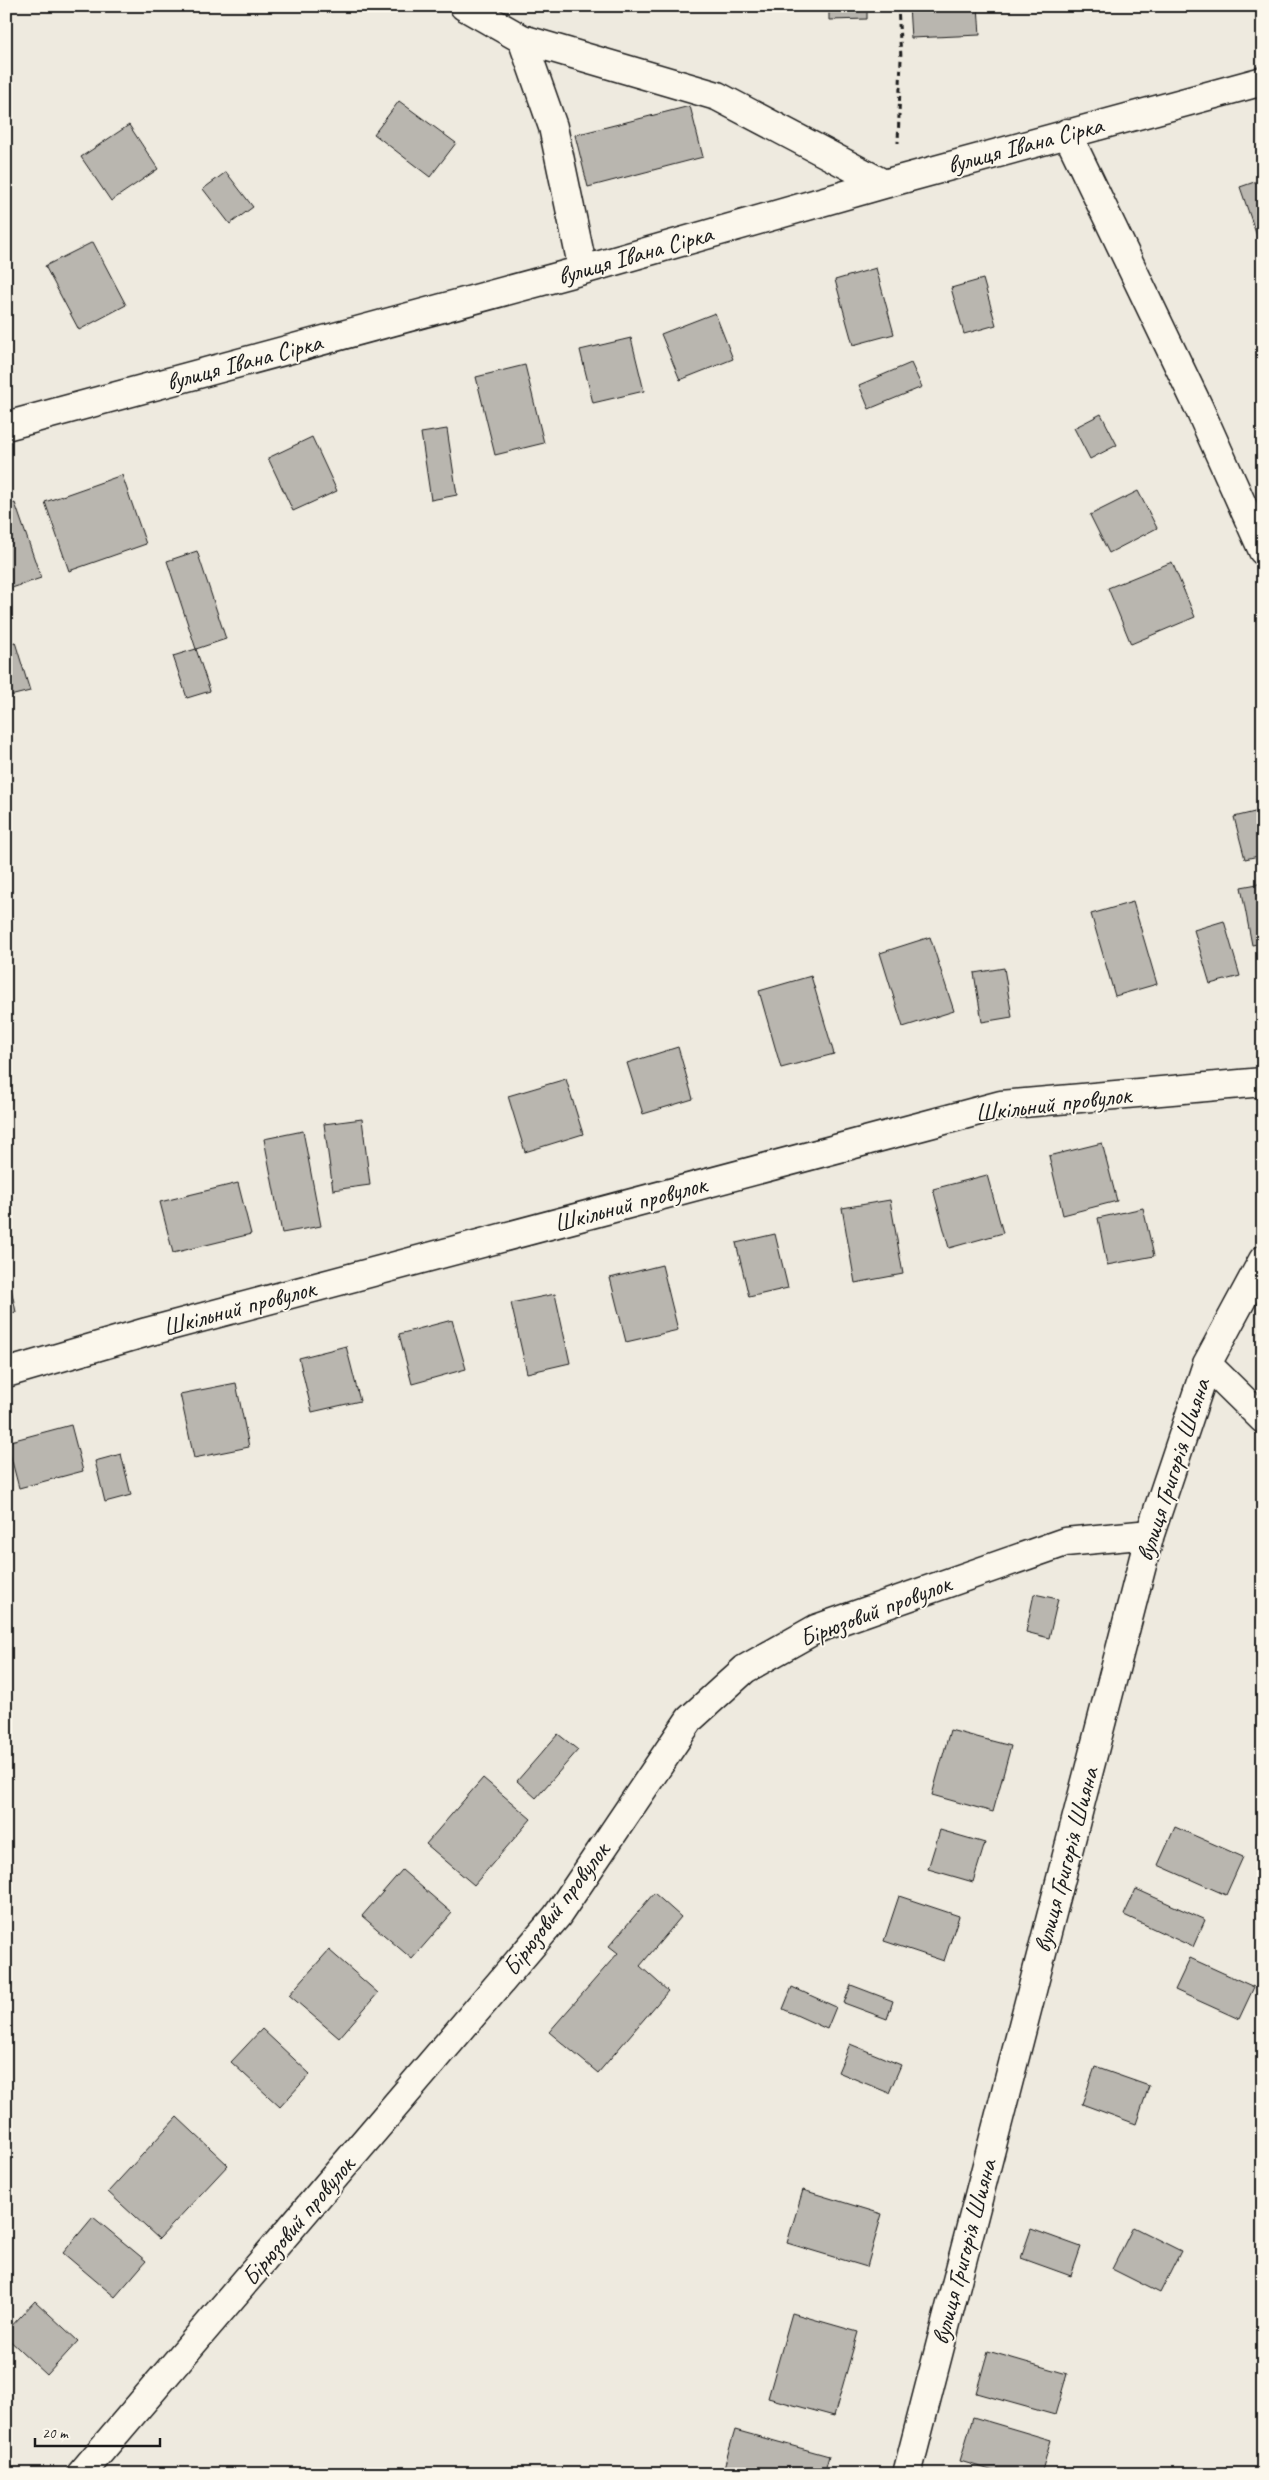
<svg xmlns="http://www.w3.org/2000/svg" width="1269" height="2480" font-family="Caveat,sans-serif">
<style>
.building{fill:#b9b6af;stroke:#1c1c1c}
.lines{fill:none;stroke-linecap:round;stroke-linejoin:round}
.minor-casing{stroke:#1c1c1c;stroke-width:31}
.path{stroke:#1c1c1c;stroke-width:3;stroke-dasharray:5 4;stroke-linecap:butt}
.minor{stroke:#fbf7ec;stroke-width:28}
.labels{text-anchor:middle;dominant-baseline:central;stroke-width:4;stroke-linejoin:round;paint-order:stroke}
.street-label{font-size:25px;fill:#1c1c1c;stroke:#fbf7ec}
</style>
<rect width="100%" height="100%" fill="#eeeadf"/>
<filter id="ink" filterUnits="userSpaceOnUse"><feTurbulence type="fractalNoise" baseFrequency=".02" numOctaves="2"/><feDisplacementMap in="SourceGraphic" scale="10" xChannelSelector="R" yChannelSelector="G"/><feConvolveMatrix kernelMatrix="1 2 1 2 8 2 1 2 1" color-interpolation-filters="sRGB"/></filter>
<g filter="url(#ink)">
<path class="building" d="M829,6h38v13l-38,1z
M909,6h69l2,29 -69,3z
M1186,6h20l-19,4z
M399,101l57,42 -26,34 -56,-43z
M690,106l13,51 -115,30 -13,-52z
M129,125l29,44 -47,32 -30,-44z
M226,172l27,35 -23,17 -27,-35z
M1263,179v65l-3,1 -20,-58z
M93,242l33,63 -47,25 -34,-64z
M876,268l18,66 -41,11 -18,-65z
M983,279l13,46 -32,9 -13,-46z
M715,313l18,46 -53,21 -19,-46z
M631,338l13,53 -51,12 -13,-53z
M911,363l11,24 -53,22 -10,-24z
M525,365l19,78 -49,12 -19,-78z
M1101,414l16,31 -27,14 -16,-31z
M447,429l10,66 -26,5 -10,-67z
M312,437l25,54 -44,20 -25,-53z
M122,475l24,69 -77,27 -24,-69z
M1138,491l19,37 -48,25 -19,-38z
M15,503l26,75 -35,12v-84z
M197,551l29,88 -30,10 -29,-88z
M1172,562l23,55 -64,27 -23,-56z
M15,642l15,49 -24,6v-53z
M196,649l14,42 -23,7 -14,-42z
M1263,810v45l-18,4 -11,-42z
M1263,883v60l-11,2 -11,-58z
M1133,902l24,82 -42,12 -24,-82z
M1224,921l16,55 -30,8 -16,-54z
M930,937l24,74 -51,16 -23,-74z
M1004,968l8,49 -30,5 -8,-49z
M811,976l23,78 -53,14 -22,-77z
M678,1047l15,52 -50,15 -16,-51z
M566,1079l17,55 -58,18 -17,-56z
M362,1119l8,66 -37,5 -9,-66z
M303,1131l18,95 -39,7 -18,-94z
M1102,1143l15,58 -54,14 -14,-59z
M987,1175l16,58 -54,15 -16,-59z
M238,1183l13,51 -78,19 -13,-51z
M890,1200l13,74 -48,9 -13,-75z
M1143,1208l11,48 -47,9 -9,-47z
M775,1234l13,54 -39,9 -13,-54z
M6,1264l10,48 -10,2z
M662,1265l16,65 -52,12 -16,-64z
M555,1294l15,69 -43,10 -16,-70z
M452,1320l14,49 -54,15 -13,-50z
M346,1346l14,55 -48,11 -13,-54z
M236,1383l13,64 -55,11 -14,-64z
M71,1425l12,46 -64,17 -12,-46z
M121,1454l10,41 -26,7 -10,-41z
M1034,1594l24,5 -9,39 -23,-6z
M950,1730l61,16 -18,66 -61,-17z
M558,1734l20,16 -42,48 -19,-17z
M483,1778l48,41 -57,66 -48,-41z
M1175,1827l68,30 -17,38 -68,-30z
M940,1830l45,13 -12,39 -45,-13z
M402,1870l50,43 -40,46 -50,-43z
M1136,1889l69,31 -12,27 -69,-32z
M654,1893l27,24 -41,49 28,25 -70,82 -49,-41 69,-79 -9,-7z
M899,1896l60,20 -15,45 -60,-20z
M329,1950l49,43 -39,45 -50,-43z
M1190,1958l64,29 -15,32 -64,-29z
M851,1985l42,16 -6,18 -43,-16z
M792,1987l44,20 -9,22 -44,-20z
M262,2029l48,45 -30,33 -49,-45z
M850,2044l51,21 -12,28 -51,-21z
M1095,2067l54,19 -13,38 -54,-20z
M177,2117l51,48 -69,74 -51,-47z
M803,2190l79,24 -15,53 -80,-24z
M93,2217l53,44 -31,36 -52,-44z
M1133,2227l48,24 -21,42 -48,-24z
M1031,2229l50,18 -10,29 -50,-18z
M35,2301l43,40 -31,34 -41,-38v-5z
M792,2313l66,19 -24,84 -66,-18z
M988,2351l79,23 -12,41 -79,-22z
M973,2417l78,23 -10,34h-37l-44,-13z
M735,2430l94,26 -5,18h-102z"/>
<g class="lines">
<defs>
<path id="minor" d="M464,6l58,33 195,57 167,88
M522,39l31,88 30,143
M1067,133l131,273 65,145
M6,426l577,-156 301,-86 379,-103
M1207,1364l56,55
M6,1373l141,-41 854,-227 262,-23
M81,2474l476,-558 133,-197 55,-50 71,-40 249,-87 85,-8
M907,2474l243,-940 57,-170 56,-104"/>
</defs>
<use href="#minor" class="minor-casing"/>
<path class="path" d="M898,6l3,52 -3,85"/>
<use href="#minor" class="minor"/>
</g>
</g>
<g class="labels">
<g class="street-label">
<text transform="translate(1025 145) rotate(-15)">вулиця Івана Сірка</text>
<text transform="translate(635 255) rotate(-16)">вулиця Івана Сірка</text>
<text transform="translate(244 362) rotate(-15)">вулиця Івана Сірка</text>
<text transform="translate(1053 1104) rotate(-7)">Шкільний провулок</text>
<text transform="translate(630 1204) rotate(-15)">Шкільний провулок</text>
<text transform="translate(239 1308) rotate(-15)">Шкільний провулок</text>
<text transform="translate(1173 1470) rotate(-72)">вулиця Григорія Шияна</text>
<text transform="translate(875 1611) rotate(-21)">Бірюзовий провулок</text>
<text transform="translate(1066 1860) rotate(-75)">вулиця Григорія Шияна</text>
<text transform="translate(556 1909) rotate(-53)">Бірюзовий провулок</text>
<text transform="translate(298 2221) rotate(-50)">Бірюзовий провулок</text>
<text transform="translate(964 2252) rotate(-75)">вулиця Григорія Шияна</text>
</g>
</g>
<rect width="1269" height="2480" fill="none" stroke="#fbf7ec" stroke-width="25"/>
<rect x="12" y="12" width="1244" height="2455" fill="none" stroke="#1c1c1c" stroke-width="2" filter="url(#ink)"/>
<path d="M35 2438v8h125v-8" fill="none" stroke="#1c1c1c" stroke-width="2.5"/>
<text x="42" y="2438" font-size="15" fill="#1c1c1c" stroke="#fbf7ec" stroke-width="4" paint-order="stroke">20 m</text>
</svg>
